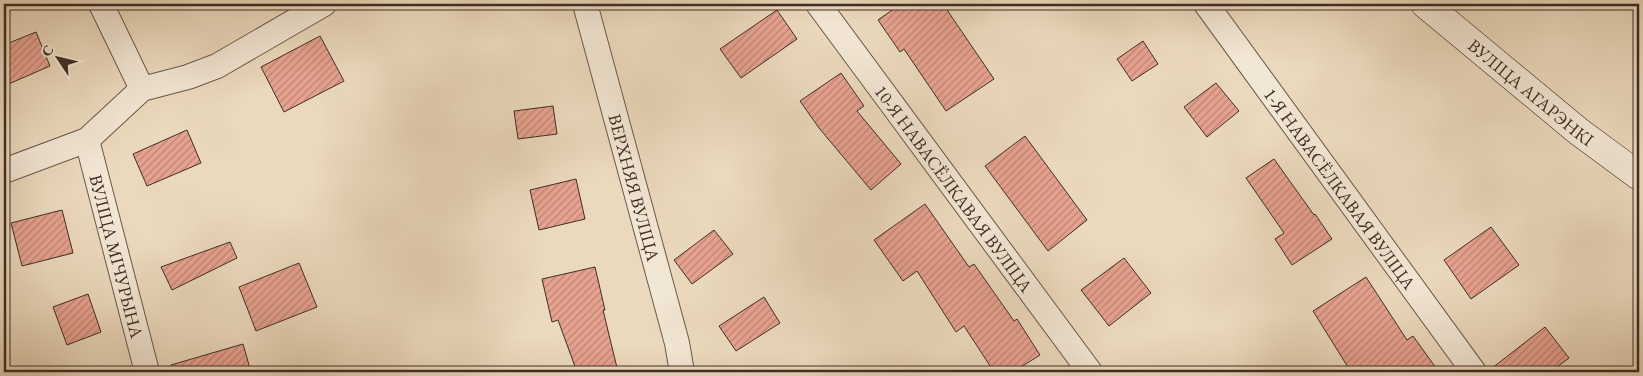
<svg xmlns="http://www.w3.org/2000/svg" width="1643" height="376" font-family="'EB Garamond',serif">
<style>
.building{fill:url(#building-hatch);stroke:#3e2e24}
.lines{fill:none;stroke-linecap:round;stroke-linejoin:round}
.street-casing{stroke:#69594a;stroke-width:26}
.secondary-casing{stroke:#3e2e24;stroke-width:29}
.street{stroke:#f2e6d4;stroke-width:24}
.secondary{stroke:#f2e6d4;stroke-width:28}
.labels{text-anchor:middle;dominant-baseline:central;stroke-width:4;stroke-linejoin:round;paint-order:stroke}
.street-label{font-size:18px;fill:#3e2e24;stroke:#f2e6d4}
</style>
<defs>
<pattern id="building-hatch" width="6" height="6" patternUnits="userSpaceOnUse" patternTransform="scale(1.25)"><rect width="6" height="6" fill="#e8a290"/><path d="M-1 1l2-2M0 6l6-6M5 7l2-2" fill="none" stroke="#bd8475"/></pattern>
</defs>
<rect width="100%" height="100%" fill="#ebd9bd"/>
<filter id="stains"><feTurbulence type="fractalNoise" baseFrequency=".004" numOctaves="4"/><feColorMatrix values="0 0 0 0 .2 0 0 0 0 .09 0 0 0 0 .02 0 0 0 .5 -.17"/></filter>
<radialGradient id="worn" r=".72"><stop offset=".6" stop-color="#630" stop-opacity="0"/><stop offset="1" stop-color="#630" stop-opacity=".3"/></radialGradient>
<path class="building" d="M901,4h42l51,75 -48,32 -42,-62 -4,3 -22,-32z
M777,10l20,29 -56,39 -21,-29z
M36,32l14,34 -46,20v-41z
M320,36l24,45 -60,31 -23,-45z
M1143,41l15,23 -26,17 -15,-22z
M841,73l23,33 -7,5 44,53 -30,26 -52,-62 -19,-27z
M1216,83l23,28 -32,26 -23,-30z
M553,106l4,28 -39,5 -4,-28z
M187,130l14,33 -54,23 -14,-32z
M1025,136l62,84 -39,31 -63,-85z
M1274,159l40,56 1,-1 17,25 -40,26 -17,-26 9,-6 -38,-55z
M576,179l9,40 -46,11 -9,-40z
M925,204l44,63 5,-3 40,57 3,-2 23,36 -27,17h-19l-30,-46 -8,6 -39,-61 -14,10 -29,-41z
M62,210l11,43 -51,13 -11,-43z
M1491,227l28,38 -48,34 -27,-39z
M714,230l19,24 -41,30 -18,-24z
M230,242l7,16 -65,32 -11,-23z
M1124,258l27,35 -42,33 -28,-36z
M299,263l18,44 -61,24 -17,-44z
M595,267l10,43h-2l15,62h-41l-19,-52 -6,2 -10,-43z
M1366,277l41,63 6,-4 26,36h-88l-38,-61z
M88,294l13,38 -34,13 -14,-38z
M764,297l16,26 -44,28 -17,-25z
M1545,327l24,31 -19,14h-63z
M243,344l8,28h-79l-1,-7z"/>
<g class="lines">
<defs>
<g id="street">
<path d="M101,4l41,85"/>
<path id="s1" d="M585,4l92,339 5,29"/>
<path id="s2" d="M818,4l272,368"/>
<path id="s3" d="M1206,4l268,368"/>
<path id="s4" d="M87,140l60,232"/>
<path d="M4,171l83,-31 55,-51 46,-12 29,-11 107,-62"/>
</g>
<g id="secondary">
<path id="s5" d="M1425,4l153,127 61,45"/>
</g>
</defs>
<use href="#street" class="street-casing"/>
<use href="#secondary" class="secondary-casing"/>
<use href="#street" class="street"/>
<use href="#secondary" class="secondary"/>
</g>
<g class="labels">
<g class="street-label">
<text stroke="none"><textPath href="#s5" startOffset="138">ВУЛІЦА АГАРЭНКІ</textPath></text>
<text stroke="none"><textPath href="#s1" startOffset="190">ВЕРХНЯЯ ВУЛІЦА</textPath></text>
<text stroke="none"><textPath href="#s2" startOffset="229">10-Я НАВАСЁЛКАВАЯ ВУЛІЦА</textPath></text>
<text stroke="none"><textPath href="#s3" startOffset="228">1-Я НАВАСЁЛКАВАЯ ВУЛІЦА</textPath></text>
<text stroke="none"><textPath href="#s4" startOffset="120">ВУЛІЦА МІЧУРЫНА</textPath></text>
</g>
</g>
<rect width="1643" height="376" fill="none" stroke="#ebd9bd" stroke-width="20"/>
<rect x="5" y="5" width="1633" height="366" fill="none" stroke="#3e2e24" stroke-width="2.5"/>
<rect x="10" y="10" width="1623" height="356" fill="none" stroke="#3e2e24"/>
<g transform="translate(58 58) rotate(305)" stroke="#f2e6d4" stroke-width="4" paint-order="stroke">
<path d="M0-4L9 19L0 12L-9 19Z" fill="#3e2e24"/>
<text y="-8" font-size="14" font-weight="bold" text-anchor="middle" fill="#3e2e24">С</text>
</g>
<rect width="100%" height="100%" filter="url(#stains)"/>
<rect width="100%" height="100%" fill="url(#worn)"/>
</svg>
